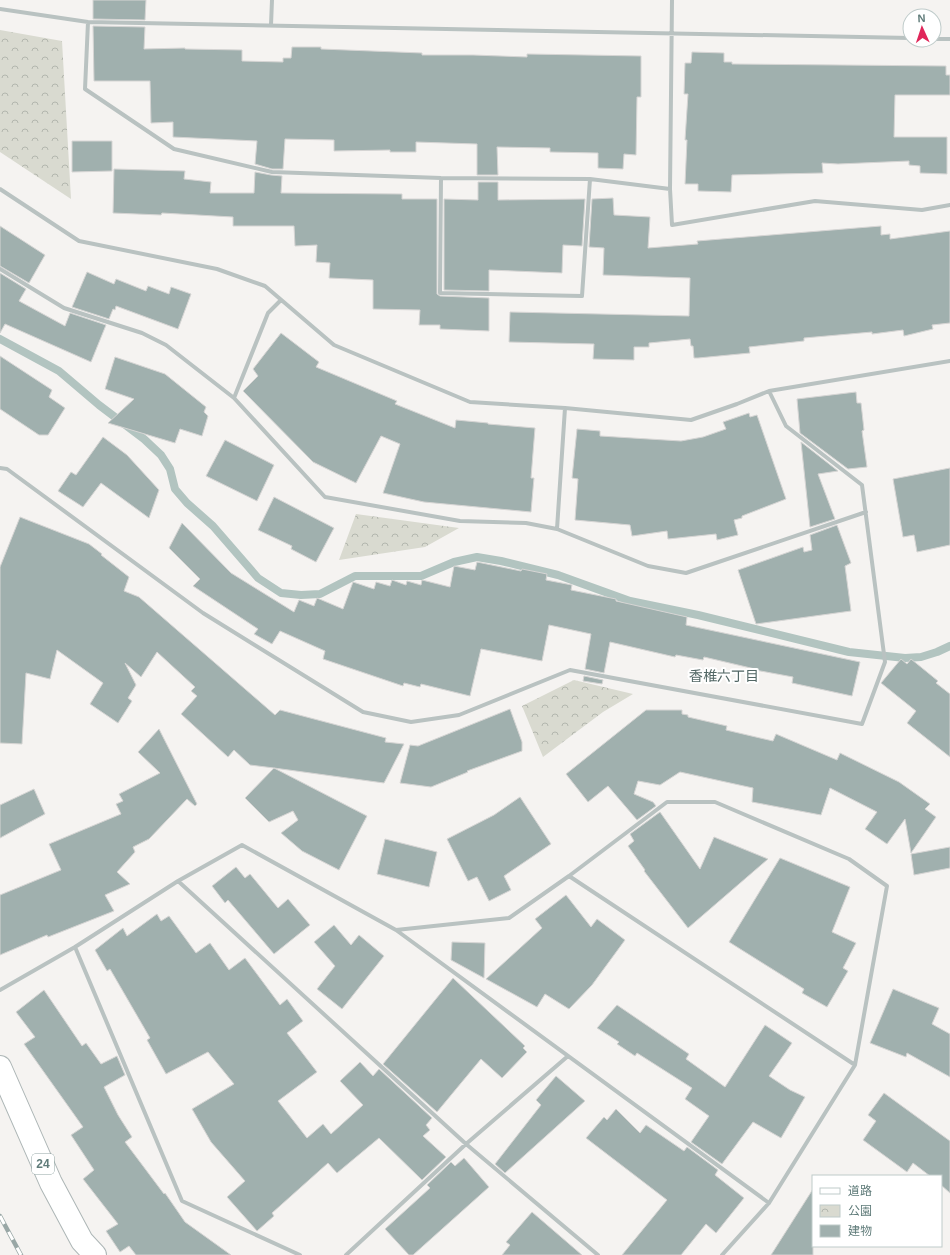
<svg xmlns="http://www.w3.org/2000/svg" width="950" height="1255" font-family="Arial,'Noto Sans JP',sans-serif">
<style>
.park{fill:url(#park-crowns)}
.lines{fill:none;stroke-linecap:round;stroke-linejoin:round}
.stream{stroke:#b2c4c0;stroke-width:8}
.building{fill:#a0b0ae;stroke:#d6d5d4}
.primary-casing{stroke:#adb6b6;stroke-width:24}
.street{stroke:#b9c2c1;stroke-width:4}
.primary{stroke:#fff;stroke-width:22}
.rail-casing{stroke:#99a7a6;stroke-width:4.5}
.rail{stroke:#fff;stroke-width:3;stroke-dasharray:9;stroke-linecap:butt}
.labels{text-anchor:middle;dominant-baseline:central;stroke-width:4;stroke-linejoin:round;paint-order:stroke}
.shield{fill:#fff;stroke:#90a3a2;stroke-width:1}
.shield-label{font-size:12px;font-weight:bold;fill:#607c7a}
.neighbourhood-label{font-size:14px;fill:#526765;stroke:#fff}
</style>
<defs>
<pattern id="park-crowns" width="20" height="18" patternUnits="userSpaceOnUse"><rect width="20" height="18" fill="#d9dad0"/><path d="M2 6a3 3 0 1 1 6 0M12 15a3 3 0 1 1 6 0" fill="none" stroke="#b3b6ae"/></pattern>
</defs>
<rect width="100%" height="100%" fill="#f5f3f1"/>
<path class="park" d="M0,30l62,11 9,158 -71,-47z
M356,514l103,14 -34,19 -86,13z
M574,680l59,14 -30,18 -60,45 -21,-51z"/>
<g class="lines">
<path class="stream" d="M0,339l59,32 40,34 45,34 17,16 9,14 5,20 12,14 26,23 45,52 23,15 20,2 19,-1 35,-18h66l33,-14 23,-5 24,4 57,14 72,26 68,14 151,37 56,6 16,-1 16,-5 13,-6"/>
</g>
<path class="building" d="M93,0h53l-1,20 -52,-1z
M93,26l52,1 -1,22 41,-1v1l57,1v11l41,1v-4h8l1,-11h29v2l101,4v2h51l54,2v-3l114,2v41h-4l-1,58 -12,-1 -1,15 -25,-1v-15l-48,-1v-4l-53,-1 1,28h-21v-31l-61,-2v10h-26v-2l-56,1v-11l-49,-1 -2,30h-11l-17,-5 2,-23 -84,-4v-15l-22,1 -1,-42h-56z
M692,52l32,1v9h8v2l214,2v9h4v20h-55l-1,42h53v37l-27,-1v-7l-11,-1v-4l-71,3 -16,-1 1,10 -91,2 -1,17 -33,-1v-7h-13l2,-44h-2l3,-46h-4l1,-31h6z
M72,141h40v30l-40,1z
M114,169l71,2 -1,8 27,3 -1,11h44l1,-21 16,3 11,1 -1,17 121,1v5h35v95l3,2 49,2v33l-49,-2v-4h-21l1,-15 -47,-1v-29l-44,-2 1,-15 -14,-1 1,-17 -22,1 -1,-20h-61v-9l-71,-4 -1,2 -48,-2z
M478,182h20v18l87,-1 -3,47 -19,-1 -1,28 -73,-3v21l-45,-1v-91l34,1z
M613,198l1,17 36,2 -2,31 50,-4 -1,-3 184,-15v9l9,-1v5l60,-8v92l-18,2 1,4 -29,7 -1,-6 -31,4v-2l-68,6v3l-55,6 1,6 -52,5h-4l-1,-12h-2l-1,-7 -41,4v4h-15v13l-41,-1 1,-15 -85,-2 1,-30 179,4 1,-38 -87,-3 1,-27 -15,-1 3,-48z
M0,226l45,29 -16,28 -29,-17z
M87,272l27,12 2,-5 30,12 2,-5 21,8 2,-7 20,7 -13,35 -62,-23 -1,4 -2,-1 -4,10 -37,-12z
M0,273l26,16 -7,12 46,25 5,-13 36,12 -15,37 -86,-38 -5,9z
M281,333l38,29 -3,5 81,34 -2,3 60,24 1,-8 32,3v1l47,4 -4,50h3l-3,34 -107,-10 -41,-9 17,-49 -19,-8 -25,47 -43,-21 -70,-71 15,-15 -5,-7z
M0,356l52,34 -3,7 16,11 -17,27h-9l-39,-26z
M115,357l50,17 41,33 -2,5 4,4 -6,20 -22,-7 -5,14 -67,-20 26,-24 -29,-10z
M856,392l1,11h4l3,27 -2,1 5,36 -19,2 -48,-36 -3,-34z
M749,413l1,4 7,-2 29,84 -44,17v2l-8,2 4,15 -21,5 -1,-6 -48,5 -1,-8 -35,5 -2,-11 -55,-5 3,-41 -6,-1 5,-49 23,2v5l81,5 22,-4 23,-8 -3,-7z
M103,437l24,18 32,35 -10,28 -48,-35 -18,24 -25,-16 13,-19 5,3z
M225,440l49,25 -17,36 -51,-25z
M801,442l37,29 -20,3 17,45 -25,8z
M950,468v77l-33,7 -3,-17 -11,2 -10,-58z
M274,497l60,31 -18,34 -25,-13 1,-3 -34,-16z
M20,517l69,27 13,10 -1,1 28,22 -5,14 15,6 136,118 5,-5 106,28 -1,4 19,2 -20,39 -110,-15 93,48 -28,54 -37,-19 -21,-18 17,-13 -5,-9 -24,11 -24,-24 29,-30 -24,-3 -16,-15 -6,7 -47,-43 16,-18 -6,-5 4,-4 -38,-35 -16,25 -16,-14 11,22 -8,13 4,3 -14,22 -28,-19 13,-21 -46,-33 -7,29 -24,-6 -4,71 -22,-1v-176z
M182,523l49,50 63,39 5,-12 15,6 3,-8 26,11 10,-27 21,7 2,-7 14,4 2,-6 14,5 1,-4 14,4 1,-5 28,7 4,-21 21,4 2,-8 44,9 1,-2 25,5 -1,6 26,5 -1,5 45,9v2l71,16 -1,8 174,37 -8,34 -60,-13 1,-6 -38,-7v-1l-51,-12 -1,3 -27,-5 -1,2 -65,-15 -6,31 -19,-4 6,-35 -42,-9 -7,36 -61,-12 -11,47 -49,-12 -1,3 -16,-4 -1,3 -80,-27 2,-8 -45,-20 -8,13 -18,-10 4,-5 -65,-43 7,-7 -31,-31z
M837,525l14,38 -6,3 6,45 -95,13 -18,-54 65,-23 1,5 8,-2 -2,-15z
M901,659l6,5 4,-5 27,22 -2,2 14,11v63l-43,-34 9,-12 -35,-28z
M584,676l19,4 -1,4 -19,-3z
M510,709l12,33v9l-55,20 1,1 -37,15 -31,-4 10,-38 8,1z
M646,710h36v4l6,1v2l39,9 -1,4 47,11 3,-7 61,26 3,-7 59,29 31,22 -5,5 11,8 -25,36 -6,-34 -18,25 -22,-15 12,-17 -47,-24 -9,27 -69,-13 1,-14 -73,-16 -20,13 -22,-4 -4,13 19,8 3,4 -19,14 -29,-34 -20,16 -22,-28z
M159,729l38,75 -2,2 -8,-7 -38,40 -16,8 2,5 -18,20 13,12 -25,11 9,16 -66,26 -1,-2 -47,20v-60l61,-25 -12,-26 72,-30 -5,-10 7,-3 -4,-7 41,-21 -22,-21z
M34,789l11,25 -45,24v-33z
M520,797l31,47 -47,32 7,14 -22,11 -12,-24 -9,4 -21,-42 47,-24z
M660,812l40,57 14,-32 54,22 -80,69 -44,-57 1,-1 -17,-24 6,-5 -4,-7z
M385,839l52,13 -8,35 -52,-13z
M950,847v21l-36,7 -3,-21z
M780,858l70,29 -18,45 24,11 -13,25 5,3 -21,36 -25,-14 2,-4 -75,-47z
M236,867l9,11 5,-4 28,34 10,-9 22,26 -36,29 -46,-54 -3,3 -13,-17z
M566,895l25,32 6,-8 28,21 -33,45 -23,24 -24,-15 -8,13 -51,-28 56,-51 -7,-9z
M157,914l4,7 8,-5 27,37 14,-10 19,27 16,-12 35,47 7,-6 16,22 -16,12 30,39 -39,29 29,37 16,-14 8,10 32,-29 -23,-24 20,-19 13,14 6,-7 53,49 -6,7 4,5 -7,6 23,21 -24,23 -43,-42 -42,35 -9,-10 -56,50 2,3 -17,15 -30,-34 18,-16 -34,-39 -19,-33 42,-25 -26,-32 -42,22 -19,-34 3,-2 -40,-69 -3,2 -12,-21 28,-22 4,8z
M334,925l17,20 8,-10 25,21 -42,53 -25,-20 18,-23 -21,-24z
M452,942l33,1 -1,35 -33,-18z
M453,978l72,68 -2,2 4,4 -25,26 -21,-19 -44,53 -54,-48z
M893,989l46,19 -7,16 18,10v43l-43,-24 -1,4 -36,-14z
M44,990l38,56 4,-3 15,21 16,-8 8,19 -21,12 14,28 14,22 -7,5 39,52 1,-1 20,29 46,33h-95l-7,-9 -9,6 -14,-21 12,-7 -35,-45 11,-9 -23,-35 12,-8 -59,-83 11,-7 -19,-25z
M617,1005l72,49 -3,5 39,28 40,-62 27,18 -23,33 21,14 15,7 -24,41 -28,-16 -31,42 -31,-22 18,-26 -24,-17 7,-11 -55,-35 -2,3 -18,-12 2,-2 -22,-14z
M556,1076l29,25 -80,72 -10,-9 46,-59 -5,-5z
M884,1093l66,48v52l-9,-8v-9h-11l-17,-13 -6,9 -44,-32 13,-19 -8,-6z
M616,1109l24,24 6,-8 38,26 3,-4 31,23 -3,5 29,23 -28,35 -10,-9 -25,31h-59l45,-55 -81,-62 18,-21 3,3z
M464,1158l25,29 -76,68h-4l-24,-26 45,-41 -3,-3 24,-23 4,4z
M813,1189v66h-42z
M532,1212l50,43h-80l8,-10 -4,-3z"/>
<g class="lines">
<defs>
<path id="primary" d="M0,1067l51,116 31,58 13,14"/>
</defs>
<use href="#primary" class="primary-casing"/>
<path class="street" d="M0,9l88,13 822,16
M88,22l-3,67 89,60 98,23 169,6 149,1 80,10 2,36 143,-24 107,9 28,-5
M271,25l1,-25
M934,39h16
M441,178l-1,115 142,3 8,-117
M0,189l79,52 138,28 48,17 69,59 136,57 95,6 126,12 46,-16 32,-13 181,-30
M670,189l2,-189
M0,269l64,39 78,25 24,12 68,53 91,99 135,24 66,2 31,6 91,37 38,7 180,-61
M234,398l34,-85 13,-13
M0,468l7,1 196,144 160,99 48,10 48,-7 111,-45 292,54 23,-62 -23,-177 -76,-59 -17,-35
M557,529l8,-121
M569,876l286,189
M178,881l288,263 132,111
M396,930l113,-12 60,-42 98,-74h48l134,57 38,27 -32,179 -86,138 -47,52
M75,947l107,254 118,54
M0,990l75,-43 103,-66 64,-36 154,85 373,273
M346,1255l120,-111 102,-88"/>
<use href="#primary" class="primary"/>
<defs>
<path id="rail" d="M0,1216l21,39"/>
</defs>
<use href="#rail" class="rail-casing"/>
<use href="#rail" class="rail"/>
</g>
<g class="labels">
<rect class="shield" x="32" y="1154" width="22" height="20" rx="3"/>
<g class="shield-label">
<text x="43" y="1164">24</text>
</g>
<g class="neighbourhood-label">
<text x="724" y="676">香椎六丁目</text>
</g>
</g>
<rect x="812" y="1175" width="130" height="72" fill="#ffffff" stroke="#bfcbca"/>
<rect x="820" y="1188" width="20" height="6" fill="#ffffff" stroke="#bfcbca"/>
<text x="848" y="1195" font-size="12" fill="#607c7a">道路</text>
<rect x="820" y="1205" width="20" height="12" fill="url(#park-crowns)" stroke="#bfcbca"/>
<text x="848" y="1215" font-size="12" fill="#607c7a">公園</text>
<rect x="820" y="1225" width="20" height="12" fill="#a0b0ae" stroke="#bfcbca"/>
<text x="848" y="1235" font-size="12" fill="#607c7a">建物</text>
<g transform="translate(922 28) rotate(357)"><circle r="19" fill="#ffffff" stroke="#bfcbca"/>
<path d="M0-3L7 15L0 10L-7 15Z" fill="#e0265a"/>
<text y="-6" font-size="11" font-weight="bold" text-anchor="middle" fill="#607c7a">N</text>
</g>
</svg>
